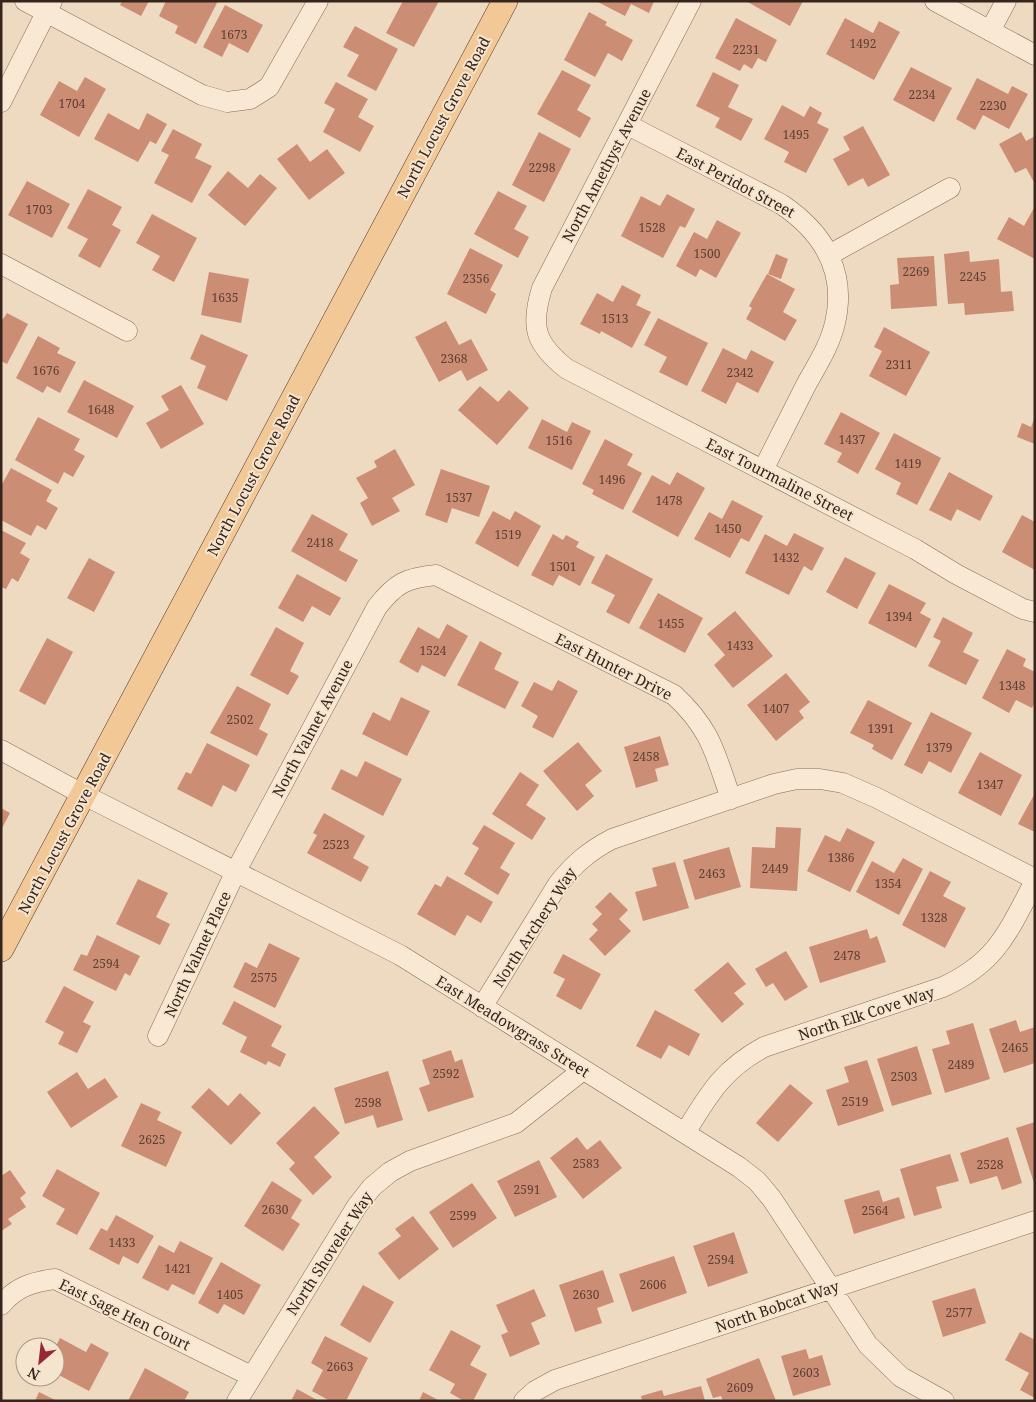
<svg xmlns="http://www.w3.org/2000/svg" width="1036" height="1402" font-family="'Noto Serif',serif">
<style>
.building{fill:#cc8d75}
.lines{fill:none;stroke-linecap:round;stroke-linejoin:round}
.minor-casing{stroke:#876a58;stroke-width:21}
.major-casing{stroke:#54392c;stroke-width:26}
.minor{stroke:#f9e8d3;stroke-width:20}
.major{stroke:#f2c996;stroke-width:25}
.labels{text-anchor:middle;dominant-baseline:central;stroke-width:4;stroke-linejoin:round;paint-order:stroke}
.number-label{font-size:12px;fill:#5c3f32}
.street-label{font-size:15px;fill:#36251c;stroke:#f5e5cf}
</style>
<rect width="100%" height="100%" fill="#eedac0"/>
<path class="building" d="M122,1h27l-8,15 -21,-11z
M166,1h52l-22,43 -21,-11 3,-7 -19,-10z
M403,1h36l-25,46 -28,-14z
M596,1h58l-5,12 -18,-9 -6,12z
M746,1h57l-13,25z
M225,5l38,20 -15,28 -19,-10 -7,14 -19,-10z
M589,12l18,10 -2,3 28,15 -11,21 -14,-8 -13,24 -31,-17z
M736,18l41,22 -11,22 -8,-4 -6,11 -8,-5 -4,7 -25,-13z
M845,18l28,15 6,-12 21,11 -26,48 -48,-26z
M355,26l43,23 -22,42 -29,-15 12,-21 -16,-8z
M911,67l41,21 -18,34 -41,-22z
M562,70l29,15 -14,25 14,8 -11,20 -43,-24z
M713,72l26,13 -11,22 25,12 -12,22 -26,-14 5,-9 -24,-12z
M85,77l21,12 -27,48 -39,-22 19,-34 18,10z
M977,78l31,16 4,-8 16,8 -19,35 -26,-14 -8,15 -19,-11z
M336,82l32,17 -10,18 16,9 -14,26 -37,-20 12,-23 -11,-6z
M782,105l22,12 6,-11 12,7 -5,10 12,6 -23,44 -22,-11 5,-10 -25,-13z
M108,113l31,17 8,-17 20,11 -11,20 -6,-3 -12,21 -44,-23z
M863,126l27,49 -22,12 -5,-9 -15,8 -15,-27 17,-9 -7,-13z
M173,129l29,15 -7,14 17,8 -20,37 -38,-20 15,-28 -8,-4z
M539,132l32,17 -27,53 -32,-17z
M1021,132l5,9 9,-5v48l-9,-16 -11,5 -16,-29z
M297,144l13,18 17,-13 18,24 -36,27 -32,-41z
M228,171l20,17 12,-14 17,14 -32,38 -37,-31z
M27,181l43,23 -18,34 -44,-23z
M88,189l34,18 -10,18 9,5 -21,38 -22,-12 10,-17 -21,-11z
M498,191l29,15 -13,23 15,8 -11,21 -44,-24z
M667,194l28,15 -10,19 -5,-2 -17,32 -42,-22 20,-40 19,10z
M1035,206v53l-38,-20 12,-22 15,9z
M152,214l45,24 -23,44 -22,-12 8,-14 -24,-13z
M717,220l24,13 -25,45 -16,-9 -4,8 -20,-11 18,-34 13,7z
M470,248l33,17 -13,25 6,4 -10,20 -39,-20z
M969,251l1,11 29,-3 2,33 11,-1 2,20 -49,4 -1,-12 -16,1 -4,-50z
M776,254l12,5 -7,20 -13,-5z
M934,256l3,50 -46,3 -1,-24 9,-1 -2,-26z
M209,272l40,7 -8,44 -40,-8z
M767,274l28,15 -12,23 14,8 -12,21 -39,-22 6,-11 -3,-2z
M622,285l19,10 -5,10 15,7 -19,36 -31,-17 -1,3 -20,-10 17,-31 16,9z
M7,313l21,11 -21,40 -6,-3v-39z
M658,318l50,25 -21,43 -28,-14 8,-15 -23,-12z
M446,321l13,24 12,-6 17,31 -21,11 -6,-11 -22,12 -24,-45z
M884,327l46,25 -24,44 -37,-20 13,-25 -8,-4z
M201,334l47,21 -21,46 -30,-13 9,-22 -16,-7z
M38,336l22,12 -3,5 19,9 -16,31 -13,-7 -4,7 -27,-15z
M723,348l23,12 5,-10 23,12 -16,31 -21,-11 -11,22 -25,-13z
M84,380l50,26 -17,32 -50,-26z
M181,385l23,39 -43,25 -15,-26 23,-13 -8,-14z
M480,386l18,16 11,-12 20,18 -32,37 -39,-35z
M841,412l39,21 -22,41 -21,-12 5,-9 -18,-9z
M38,417l42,22 -6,11 11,6 -12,21 -9,-5 -6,12 -43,-24z
M1035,417v27l-18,-7 5,-14 9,4z
M542,419l25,13 5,-10 19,9 -19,39 -44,-22z
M894,433l47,25 -24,47 -21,-11 5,-11 -26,-14z
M605,439l28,15 -6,11 15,8 -19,37 -31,-16 2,-4 -12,-6z
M395,449l20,36 -23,13 8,13 -28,15 -12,-23 8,-5 -12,-20 21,-11 -3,-6z
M11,468l41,22 -6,11 12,7 -12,22 -9,-5 -6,11 -30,-16v-34z
M441,469l49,17 -11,31 -27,-9 -5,15 -22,-8z
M677,472l28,16 -27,49 -46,-25 20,-37 18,10z
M949,472l44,24 -13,25 -23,-12 -6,12 -22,-11z
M732,500l31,16 -14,26 -8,-4 -11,20 -36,-19 15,-27 13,7z
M493,511l17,9 5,-9 26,15 -23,41 -43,-24z
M312,514l36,20 -9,16 19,10 -12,22 -55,-31z
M1022,515l13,7v48l-33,-18z
M1,530l25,13 -6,10 10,6 -12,23 -6,-4 -6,11 -5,-2z
M794,533l30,15 -12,23 -8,-5 -15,29 -44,-22 20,-39 22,12z
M553,534l10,6 3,-5 13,7 -3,5 19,10 -15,29 -21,-11 -6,11 -22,-11z
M606,554l47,25 -24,45 -23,-12 9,-17 -24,-12z
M845,557l31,16 -19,36 -31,-17z
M89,558l26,14 -21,40 -27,-14z
M297,574l44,24 -11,18 -18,-10 -9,16 -25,-14z
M889,584l37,19 -6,10 11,6 -15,29 -48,-25z
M658,593l45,25 -18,35 -46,-25z
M735,611l38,45 -40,32 -19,-23 11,-10 -18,-21z
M943,617l30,16 -10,19 16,8 -13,25 -38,-19 13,-25 -8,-4z
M447,624l21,12 -23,41 -23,-12 -4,8 -19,-11 19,-35 21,12z
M276,627l28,16 -14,28 9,5 -11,19 -38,-20z
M47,638l26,14 -28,53 -26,-14z
M480,641l22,12 -8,16 25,13 -14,27 -48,-24z
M1007,649l19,10 -3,7 12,6v30l-3,6 -16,-8 -7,13 -27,-15z
M786,673l24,29 -11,9 5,7 -28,23 -29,-36z
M558,680l20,11 -25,47 -21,-11 6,-11 -17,-10 13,-24 18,9z
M237,686l34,18 -12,25 9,5 -11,22 -47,-23z
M401,697l29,14 -23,45 -45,-22 11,-22 17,9z
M868,700l44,23 -20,37 -20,-11 2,-4 -24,-12z
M931,712l41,21 -21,40 -22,-12 -7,13 -18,-9z
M660,736l9,29 -14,4 3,12 -22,7 -12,-41z
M578,742l24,29 -17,14 9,11 -17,15 -34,-40z
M207,743l43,22 -14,27 -13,-7 -11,22 -35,-18 9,-17 5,2z
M980,752l42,23 -21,41 -43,-23z
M365,761l37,18 -19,37 -52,-27 10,-20 16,8z
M520,772l19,13 -13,20 20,13 -14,22 -40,-26z
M1035,793v39l-17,-8z
M1,808l9,5 -9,17z
M324,813l41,23 -12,22 16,9 -8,15 -54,-29 10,-18 -4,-2z
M484,825l31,18 -15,25 10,6 -12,21 -34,-21 15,-26 -7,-4z
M776,827l25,1 -4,63 -47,-3 2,-41 23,1z
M847,828l28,14 -25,50 -43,-21 18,-36 15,7z
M729,847l12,40 -46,13 -12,-40z
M903,858l20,11 -24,46 -43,-23 16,-31 22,12z
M675,862l14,46 -46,13 -8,-29 22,-6 -5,-18z
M930,871l21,11 -8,14 23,12 -21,40 -43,-23z
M447,876l46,26 -12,21 -14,-8 -12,21 -38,-22 18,-30 6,3z
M138,879l30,14 -12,24 14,7 -10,21 -44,-21z
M610,892l18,18 -9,9 12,12 -26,25 -16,-17 9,-9 -6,-6 10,-10 -7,-7z
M867,929l3,10 7,-3 9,26 -66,21 -11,-36z
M97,935l43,21 -10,20 -5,-3 -9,18 -43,-21 8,-16 6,2z
M269,943l31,15 -25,50 -42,-21 12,-25 12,6z
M786,951l22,36 -23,14 -12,-18 -7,4 -11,-18z
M563,954l38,20 -20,36 -25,-14 9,-17 -12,-6z
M728,962l18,22 -12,9 10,11 -22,19 -28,-33z
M64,986l30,16 -11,20 8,4 -14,27 -19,-9 6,-12 -19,-10z
M234,1001l48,25 -11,20 15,8 -6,13 -12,-6 -2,4 -26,-13 7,-15 -25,-13z
M655,1010l45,24 -11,22 -20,-11 -8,14 -25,-13z
M1016,1020l4,12 15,-5v36l-31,10 -15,-44z
M973,1023l17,56 -45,14 -13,-44 18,-5 -4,-13z
M917,1046l15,48 -40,12 -15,-47z
M451,1050l4,12 7,-3 12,38 -46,15 -9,-24 11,-4 -8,-24z
M867,1060l17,51 -46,15 -12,-36 23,-8 -5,-15z
M388,1071l15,49 -26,8 -4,-13 -28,9 -11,-36z
M77,1072l11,17 17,-11 13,19 -47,31 -24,-36z
M790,1084l23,19 -35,39 -22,-19z
M209,1088l19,18 12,-13 21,20 -30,32 -40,-38z
M141,1103l20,9 -4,8 25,12 -16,35 -45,-21z
M314,1106l26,27 -26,24 18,20 -19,18 -24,-26 6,-6 -19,-20z
M1035,1122v61h-1l-18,-55z
M577,1137l10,13 13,-10 22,28 -39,31 -33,-41z
M1008,1137l14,46 -20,7 -5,-14 -27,8 -10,-31z
M950,1154l9,27 -23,6 6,21 -28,8 -14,-47z
M539,1160l18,37 -42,20 -18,-36z
M57,1169l43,24 -23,42 -21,-11 9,-15 -23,-13z
M10,1170l16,23 -6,5 6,9 -18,12 4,5 -11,7v-55z
M272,1181l30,19 -11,18 9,6 -17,27 -39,-25z
M472,1183l25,35 -44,30 -24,-36z
M879,1190l4,12 16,-5 6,21 -51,16 -10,-34z
M116,1215l38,21 -16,28 -15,-8 -4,9 -30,-16 12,-21 6,3z
M413,1216l26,33 -40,31 -21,-27 23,-17 -6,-7z
M734,1232l14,41 -40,14 -15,-41z
M180,1241l33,17 -19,37 -22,-11 -4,7 -26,-13 17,-33 15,8z
M674,1256l13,37 -55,19 -13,-38z
M221,1262l40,23 -17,30 -20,-11 -6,10 -20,-11z
M603,1270l11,32 -17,6 5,15 -27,9 -16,-47z
M363,1285l31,17 -24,41 -30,-18z
M975,1288l11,35 -43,14 -11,-36z
M534,1289l12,27 -15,7 9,21 -30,13 -9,-22 7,-3 -12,-27z
M451,1330l30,16 -11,19 17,9 -14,27h-9l-14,-8 5,-9 -26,-14z
M1020,1332l15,8v58l-15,-8 9,-17 -24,-13z
M325,1336l43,22 -22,43h-16l-18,-10 11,-21 -12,-7z
M60,1338l26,14 5,-9 18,10 -20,38 -34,-18v-25z
M806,1349l3,10 13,-4 9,30 -38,11 -12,-40z
M759,1358l17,43h-53l-2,-5 -8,2 -7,-19z
M145,1368l44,24 -5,9h-56z
M701,1386l4,15h-63l-1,-5 21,-6 2,6z
M297,1389l22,12h-28z
M39,1392l18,9h-22z
M423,1392l17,9h-21z"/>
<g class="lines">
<defs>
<path id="minor" d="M25,1l177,94 25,7 23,-3 19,-12 49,-86
M691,1l-149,287c-12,39 -7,56 25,81l348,180 41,25 67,35 12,3
M935,1l100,54
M990,31l16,-30
M1,102l51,-101
M628,125l153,79c42,28 66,67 54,119 -5,22 -18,42 -29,62 -14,28 -29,57 -43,85
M829,255l121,-67
M1,264l126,67
M1,750l83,45 316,160 339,212 18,14 15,18 96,146 33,32 43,24
M482,1007l76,-123c16,-20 31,-33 54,-45l162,-55 23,-5h23l23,4 34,15 158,81
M158,1036l78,-165 141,-264c19,-24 29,-29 59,-32l238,120c37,34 41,58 57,104
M685,1133c24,-39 37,-63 79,-86l179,-60c55,-25 65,-56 92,-106
M1,1305c15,-18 31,-23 54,-26l196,97
M237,1401l120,-195 15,-19 18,-15 20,-11 106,-38 67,-53
M524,1401l11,-10 20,-11 480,-159"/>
<path id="major" d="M1,949l504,-948"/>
</defs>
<use href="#minor" class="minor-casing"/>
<use href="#major" class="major-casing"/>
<use href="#minor" class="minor"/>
<use href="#major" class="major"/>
</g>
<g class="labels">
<g class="number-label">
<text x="234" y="34">1673</text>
<text x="863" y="43">1492</text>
<text x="746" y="49">2231</text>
<text x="922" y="94">2234</text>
<text x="72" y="103">1704</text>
<text x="993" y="105">2230</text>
<text x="796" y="134">1495</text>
<text x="542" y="167">2298</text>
<text x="39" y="209">1703</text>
<text x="652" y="227">1528</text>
<text x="707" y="253">1500</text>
<text x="916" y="271">2269</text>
<text x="973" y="276">2245</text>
<text x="476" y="278">2356</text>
<text x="225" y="297">1635</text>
<text x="615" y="318">1513</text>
<text x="454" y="358">2368</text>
<text x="899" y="364">2311</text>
<text x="46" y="370">1676</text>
<text x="740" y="372">2342</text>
<text x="101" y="409">1648</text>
<text x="852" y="439">1437</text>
<text x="559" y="440">1516</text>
<text x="908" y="463">1419</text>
<text x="612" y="479">1496</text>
<text x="459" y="497">1537</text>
<text x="669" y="500">1478</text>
<text x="728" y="528">1450</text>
<text x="508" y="534">1519</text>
<text x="320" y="542">2418</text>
<text x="786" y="557">1432</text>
<text x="563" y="566">1501</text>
<text x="899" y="616">1394</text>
<text x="671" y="623">1455</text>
<text x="740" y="645">1433</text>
<text x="433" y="650">1524</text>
<text x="1012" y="685">1348</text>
<text x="776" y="708">1407</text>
<text x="240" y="719">2502</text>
<text x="881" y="728">1391</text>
<text x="939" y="747">1379</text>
<text x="646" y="756">2458</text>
<text x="990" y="784">1347</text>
<text x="336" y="844">2523</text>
<text x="841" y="857">1386</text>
<text x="775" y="868">2449</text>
<text x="712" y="873">2463</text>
<text x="888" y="883">1354</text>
<text x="934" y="917">1328</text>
<text x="847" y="955">2478</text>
<text x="106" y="963">2594</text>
<text x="264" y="977">2575</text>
<text x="1015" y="1047">2465</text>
<text x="961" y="1064">2489</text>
<text x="446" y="1073">2592</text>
<text x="904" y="1076">2503</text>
<text x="855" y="1101">2519</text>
<text x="368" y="1102">2598</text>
<text x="152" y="1139">2625</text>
<text x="586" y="1163">2583</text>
<text x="990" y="1164">2528</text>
<text x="527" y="1189">2591</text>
<text x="275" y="1209">2630</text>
<text x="875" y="1210">2564</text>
<text x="463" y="1215">2599</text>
<text x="122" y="1242">1433</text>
<text x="721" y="1259">2594</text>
<text x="178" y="1268">1421</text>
<text x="653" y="1284">2606</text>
<text x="230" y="1294">1405</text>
<text x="586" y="1294">2630</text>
<text x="959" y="1312">2577</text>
<text x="340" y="1366">2663</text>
<text x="806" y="1372">2603</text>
<text x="740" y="1387">2609</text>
</g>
<g class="street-label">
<text transform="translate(443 117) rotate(-62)">North Locust Grove Road</text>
<text transform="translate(606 165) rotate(-62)">North Amethyst Avenue</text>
<text transform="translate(736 182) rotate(28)">East Peridot Street</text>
<text transform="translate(253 475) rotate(-62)">North Locust Grove Road</text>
<text transform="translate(780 479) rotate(27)">East Tourmaline Street</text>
<text transform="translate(614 666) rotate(27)">East Hunter Drive</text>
<text transform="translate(312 728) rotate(-62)">North Valmet Avenue</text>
<text transform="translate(64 833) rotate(-62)">North Locust Grove Road</text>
<text transform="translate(534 927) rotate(-57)">North Archery Way</text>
<text transform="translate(197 954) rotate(-65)">North Valmet Place</text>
<text transform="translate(866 1013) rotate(-18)">North Elk Cove Way</text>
<text transform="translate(513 1026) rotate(32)">East Meadowgrass Street</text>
<text transform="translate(329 1253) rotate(-57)">North Shoveler Way</text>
<text transform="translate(777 1306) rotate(-19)">North Bobcat Way</text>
<text transform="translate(125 1314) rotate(26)">East Sage Hen Court</text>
</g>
</g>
<rect width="1036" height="1402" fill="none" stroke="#36251c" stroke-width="5"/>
<g transform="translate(40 1362) rotate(208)"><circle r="24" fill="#f5e5cf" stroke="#a99887"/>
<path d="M0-4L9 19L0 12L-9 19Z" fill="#962837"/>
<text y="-8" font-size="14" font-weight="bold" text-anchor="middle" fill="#36251c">N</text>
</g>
</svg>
